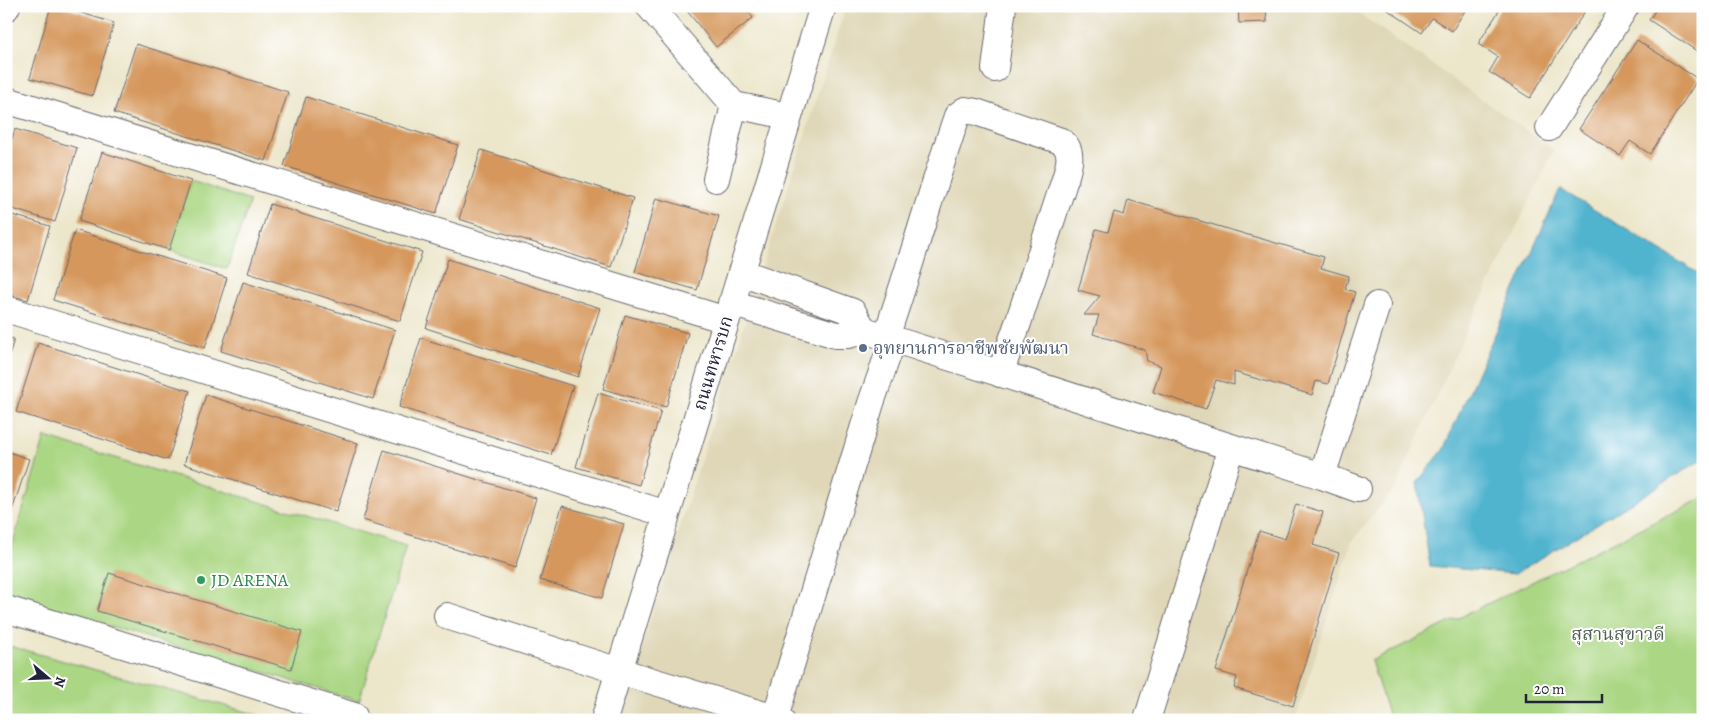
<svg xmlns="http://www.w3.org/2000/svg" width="1709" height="726" font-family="Alegreya,'Noto Serif Thai',serif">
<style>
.built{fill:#dfd7b7}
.green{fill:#abd784;stroke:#667c60}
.water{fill:#51b4cf;stroke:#3a6b85}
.building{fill:#d5975b}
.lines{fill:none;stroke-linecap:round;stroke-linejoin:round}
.minor-casing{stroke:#69676d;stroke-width:28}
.minor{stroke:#fff;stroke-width:26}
.service-dot{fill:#5c6f8a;stroke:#fff;stroke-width:2}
.leisure-dot{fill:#2e9e5b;stroke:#fff;stroke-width:2}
.labels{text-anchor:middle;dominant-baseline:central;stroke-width:4;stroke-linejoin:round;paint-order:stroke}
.service-label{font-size:18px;fill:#4e5e75;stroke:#fff;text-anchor:start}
.street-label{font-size:18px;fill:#22223b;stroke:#fff}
.leisure-label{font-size:18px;fill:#27864d;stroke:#fff;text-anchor:start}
.park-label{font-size:18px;fill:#526155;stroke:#fff}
</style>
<rect width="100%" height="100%" fill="#fff"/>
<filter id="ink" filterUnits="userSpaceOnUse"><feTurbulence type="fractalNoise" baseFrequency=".02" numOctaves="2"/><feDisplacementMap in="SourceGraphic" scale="10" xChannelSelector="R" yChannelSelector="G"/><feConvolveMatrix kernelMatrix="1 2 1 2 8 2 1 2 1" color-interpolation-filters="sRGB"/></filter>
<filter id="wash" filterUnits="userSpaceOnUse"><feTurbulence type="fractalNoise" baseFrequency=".0096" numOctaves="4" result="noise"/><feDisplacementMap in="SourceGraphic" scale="20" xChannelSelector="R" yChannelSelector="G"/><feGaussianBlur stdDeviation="1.12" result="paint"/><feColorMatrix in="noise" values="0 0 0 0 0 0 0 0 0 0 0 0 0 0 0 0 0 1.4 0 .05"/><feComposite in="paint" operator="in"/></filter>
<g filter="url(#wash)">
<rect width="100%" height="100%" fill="#ece6ca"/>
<path class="built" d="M846,6h502l206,144 -88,181 -70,156 -44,54 -57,179h-677z"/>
<path class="green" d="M191,181l59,20 -23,68 -58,-19z
M45,437l361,109 -47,155 -353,-106v-30z
M1703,498v222h-313l-19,-59z
M6,645l270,75h-270z"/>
<path class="water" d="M1560,189l143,87v183l-188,115 -85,-8 -13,-83 26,-33z"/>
<g id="blocks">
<path class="building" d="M51,6h8l55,17 -22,73 -62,-18z
M683,6h61l9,12 -37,29z
M1238,6h28l1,16 -28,1z
M1382,6h86l-16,25 -20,-13 -10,15z
M1502,6h82l3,2 -57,90 -41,-26 9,-15 -20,-13z
M1658,6h45v49l-54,-35z
M1637,40l61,39 -48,75 -20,-13 -10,15 -41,-27z
M136,44l152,48 -22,69 -152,-48z
M306,97l152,48 -22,69 -152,-48z
M15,129l62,19 -22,74 -49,-15v-50z
M481,150l152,48 -22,69 -152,-48z
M102,152l89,29 -22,69 -90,-29z
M656,198l63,18 -22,74 -62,-18z
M1128,200l196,57 -3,11 28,8 -4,13 10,3 -27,92 -12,-3 -4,14 -78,-23v13l-18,-5 -10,29 -53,-17 8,-26 -14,-5 -2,-11 -52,-16 6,-19h-15l16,-19 -22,-6 18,-61 12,3 6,-20 10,3z
M270,204l152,48 -22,69 -152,-48z
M6,213l44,13 -22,74 -22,-6z
M75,230l152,48 -22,70 -152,-48z
M448,259l152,49 -22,69 -152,-49z
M243,282l152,48 -22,69 -152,-48z
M625,315l63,18 -22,74 -63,-18z
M6,337l8,2 -7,24h-1z
M421,338l152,48 -22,69 -152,-48z
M38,343l152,48 -22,69 -152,-48z
M598,393l63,18 -22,74 -63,-18z
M206,395l152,48 -22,69 -152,-48z
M384,450l152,48 -21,70 -152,-48z
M6,451l23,8 -22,67h-1z
M1296,504l27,8 -10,33 26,8 -46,153 -59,-18 3,-11 -21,-6 43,-140 26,8z
M562,506l62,18 -22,74 -62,-18z
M109,573l193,59 -11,37 -194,-58z"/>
</g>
</g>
<g filter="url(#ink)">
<use href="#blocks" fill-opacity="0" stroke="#69676d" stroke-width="1"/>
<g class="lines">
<defs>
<path id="minor" d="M649,6l85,99 54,11
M6,8l1,-2
M995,69l8,-63
M6,100l720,220
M1549,128l77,-122
M716,179l18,-74
M741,272l112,40 11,18
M731,303l105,32h13l15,-5 458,146 36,13
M6,309l661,205
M886,337c25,-73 46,-148 71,-221l8,-6 11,2 85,29c13,9 8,25 4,38l-47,144 -18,51
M1322,476l55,-171
M6,609l348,107
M447,616l172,55 162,49
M775,718l96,-315 22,-63
M604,720l219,-714
M1147,720l84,-273"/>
</defs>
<use href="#minor" class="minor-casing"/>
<use href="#minor" class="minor"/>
</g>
</g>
<circle class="service-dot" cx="863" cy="348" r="5"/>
<circle class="leisure-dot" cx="201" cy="580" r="5"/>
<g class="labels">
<g class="service-label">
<text x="873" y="348">อุทยานการอาชีพชัยพัฒนา</text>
</g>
<g class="street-label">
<text transform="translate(713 363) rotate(-73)">ถนนทหารบก</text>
</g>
<g class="leisure-label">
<text x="211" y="580">JD ARENA</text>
</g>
<g class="park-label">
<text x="1618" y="634">สุสานสุขาวดี</text>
</g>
</g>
<rect width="1709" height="726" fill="none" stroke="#fff" stroke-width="25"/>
<g transform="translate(48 678) rotate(109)" stroke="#ffffff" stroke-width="4" paint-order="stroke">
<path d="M0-4L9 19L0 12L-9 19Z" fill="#22223b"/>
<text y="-8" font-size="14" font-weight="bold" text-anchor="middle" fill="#22223b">N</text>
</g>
<path d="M1526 694v8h76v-8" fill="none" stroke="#22223b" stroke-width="2.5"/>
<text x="1534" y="694" font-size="15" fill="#22223b" stroke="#ffffff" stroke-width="4" paint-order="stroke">20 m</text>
</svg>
